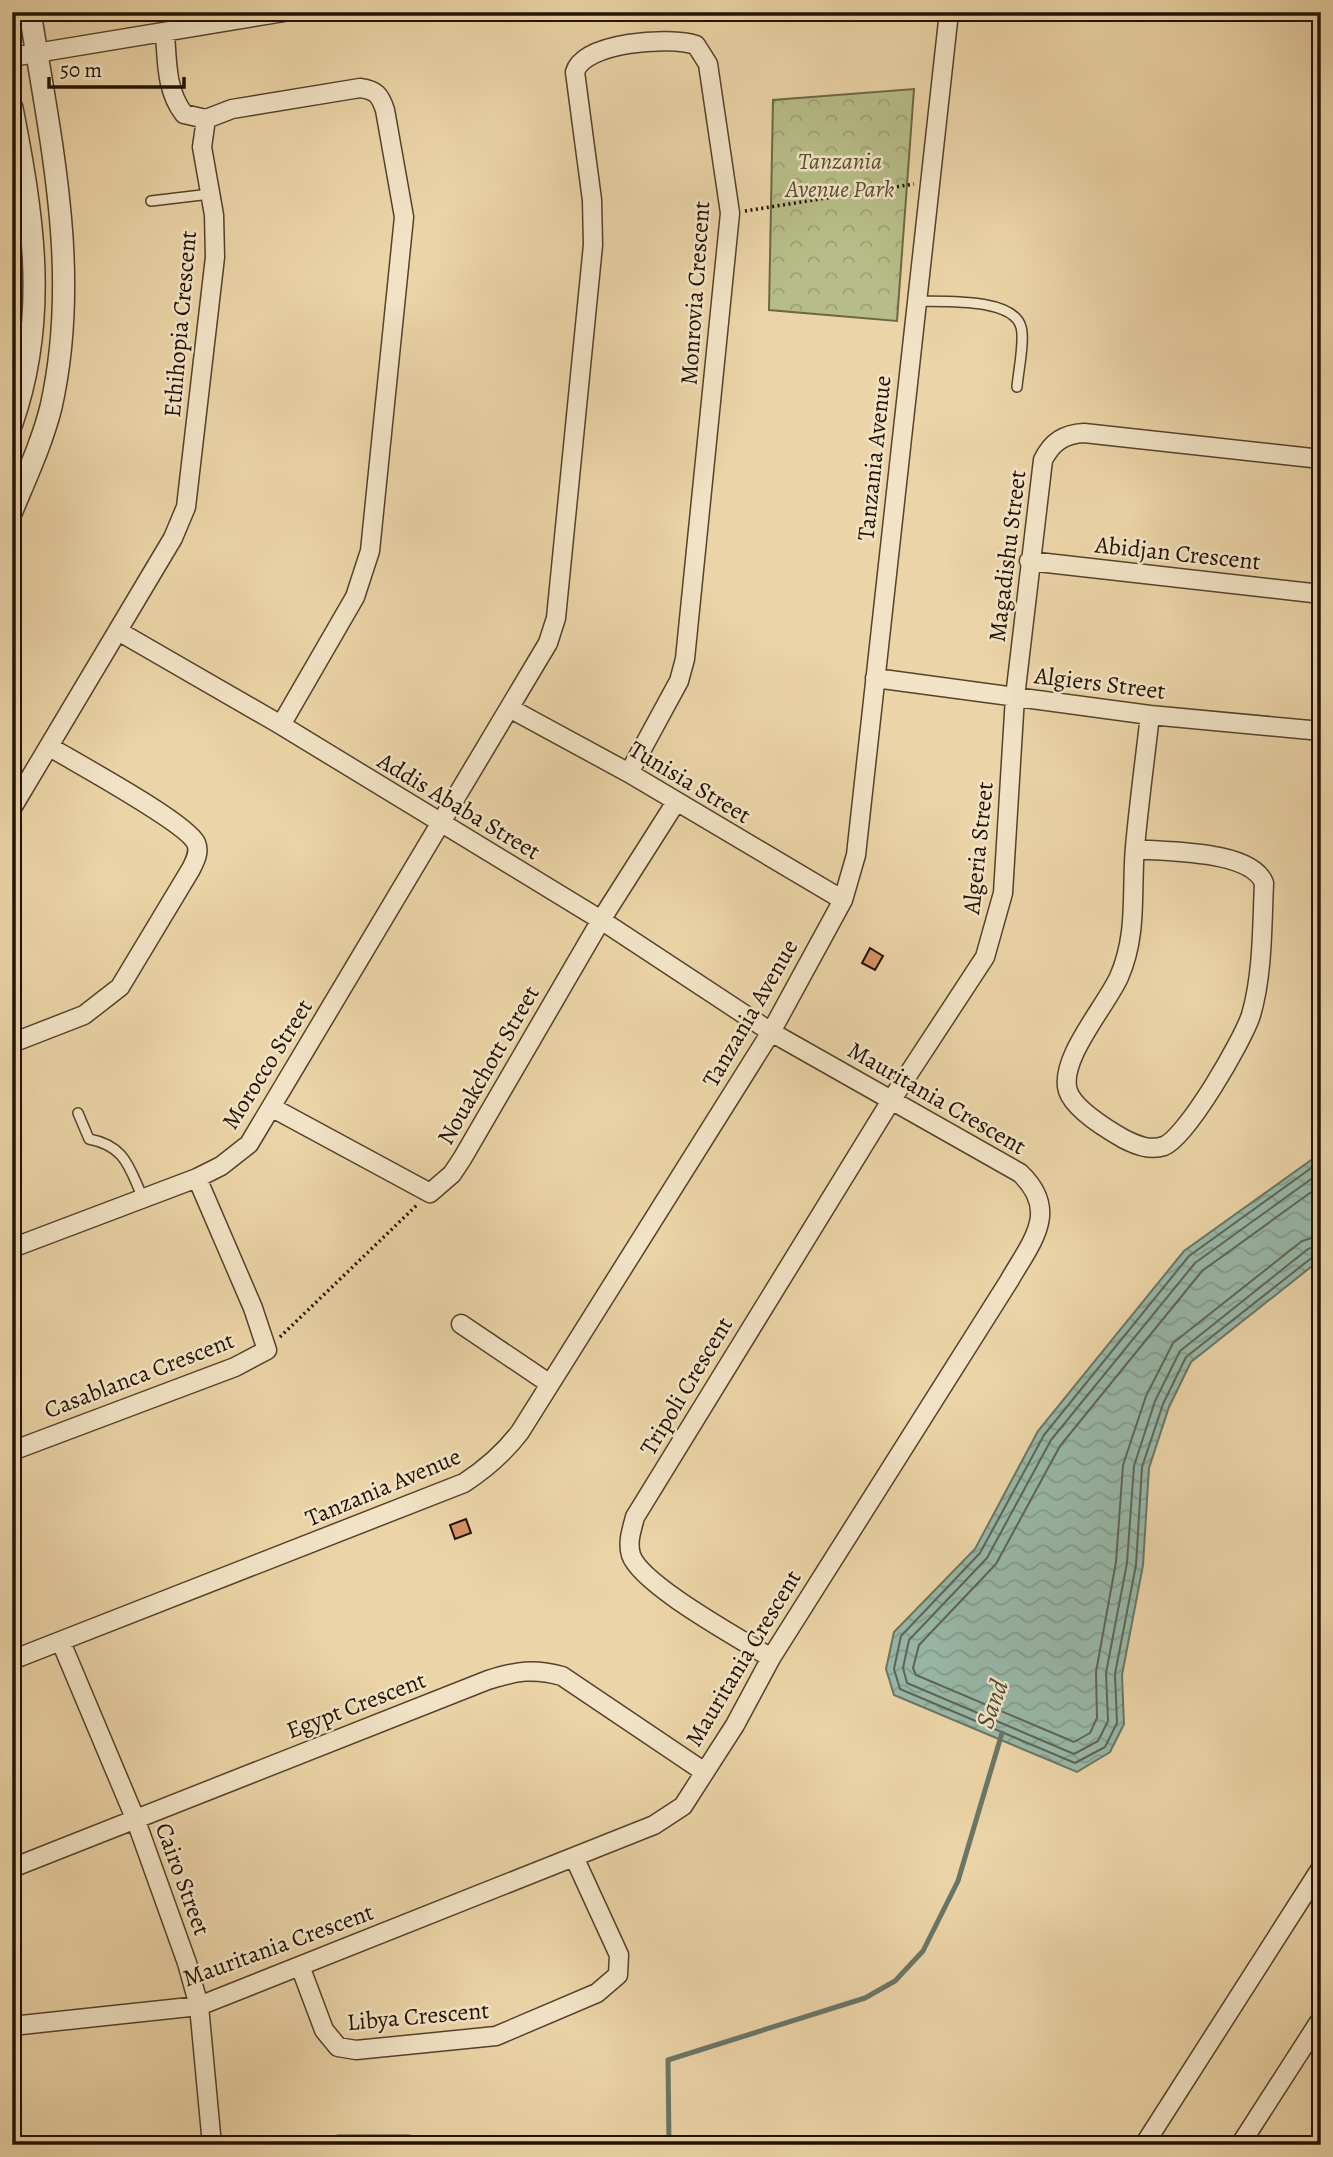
<svg xmlns="http://www.w3.org/2000/svg" width="1333" height="2157" font-family="Alegreya,serif">
<style>
.park{fill:url(#park-crowns);stroke:#6c6844;stroke-width:2}
.water{fill:url(#water-waves);stroke:#697665;stroke-width:2}
.lines{fill:none;stroke-linecap:round;stroke-linejoin:round}
.shore{stroke:#5d6554;stroke-width:2}
.stream{stroke:#697665;stroke-width:5}
.building{fill:#d59266;stroke:#221200;stroke-width:2}
.service-casing{stroke:#54422a;stroke-width:12}
.minor-casing{stroke:#54422a;stroke-width:21}
.tertiary-casing{stroke:#54422a;stroke-width:24}
.path{stroke:#221200;stroke-width:3.5;stroke-dasharray:2 3.5;stroke-linecap:butt}
.service{stroke:#f2e3c6;stroke-width:9}
.minor{stroke:#f2e3c6;stroke-width:18}
.tertiary{stroke:#f2e3c6;stroke-width:21}
.labels{text-anchor:middle;dominant-baseline:central;stroke-width:5;stroke-linejoin:round;paint-order:stroke}
.park-label{font-size:24px;font-style:italic;fill:#564e30;stroke:#f2e3c6}
.street-label{font-size:24px;fill:#221200;stroke:#f2e3c6}
.water-label{font-size:26px;font-style:italic;fill:#4b4c3b;stroke:#f2e3c6}
</style>
<defs>
<pattern id="park-crowns" width="20" height="18" patternUnits="userSpaceOnUse" patternTransform="scale(1.75)"><rect width="20" height="18" fill="#b7bd88"/><path d="M2 6a3 3 0 1 1 6 0M12 15a3 3 0 1 1 6 0" fill="none" stroke="#9da174"/></pattern>
<pattern id="water-waves" width="16" height="10" patternUnits="userSpaceOnUse" patternTransform="scale(1.75)"><rect width="16" height="10" fill="#98b8a9"/><path d="M0 5q4-4 8 0t8 0" fill="none" stroke="#839d90"/></pattern>
</defs>
<rect width="100%" height="100%" fill="#ebd4a7"/>
<filter id="stains"><feTurbulence type="fractalNoise" baseFrequency=".00286" numOctaves="4"/><feColorMatrix values="0 0 0 0 .2 0 0 0 0 .09 0 0 0 0 .02 0 0 0 .5 -.17"/></filter>
<radialGradient id="worn" r=".72"><stop offset=".6" stop-color="#630" stop-opacity="0"/><stop offset="1" stop-color="#630" stop-opacity=".3"/></radialGradient>
<path class="park" d="M914,89l-17,232 -128,-11 4,-210z"/>
<path class="water" d="M1321,1153v106l-130,103 -22,45 -20,61 -6,97 -21,110 2,49 -14,28 -33,20 -183,-77 -8,-26 8,-37 81,-83 63,-118 146,-180z"/>
<g class="lines">
<path class="shore" d="M1321,1161l-132,95 -145,179 -64,118 -79,83 -7,33 6,20 175,74 30,-16 12,-24 -2,-49 21,-109 6,-98 21,-63 23,-47 128,-101 7,-2
M1321,1172l-126,91 -144,177 -64,118 -78,82 -6,28 4,15 167,71 24,-13 10,-20 -2,-48 21,-110 7,-97 21,-65 25,-50 128,-102 13,-4
M1321,1185l-119,86 -142,175 -64,118 -77,81 -6,23 3,7 158,67 16,-9 7,-15 -1,-46 20,-110 7,-97 23,-69 27,-53 129,-102 19,-6"/>
<path class="stream" d="M669,2145l-1,-85 197,-62 30,-17 28,-30 35,-70 44,-148"/>
</g>
<path class="building" d="M870,948l13,8 -8,14 -13,-7z
M466,1519l5,14 -16,6 -5,-14z"/>
<g class="lines">
<defs>
<path id="service" d="M151,201l59,-7
M916,301c26,1 97,-4 105,26 4,13 -3,46 -4,60
M78,1113l11,26c37,7 40,29 54,59"/>
<path id="minor" d="M165,33c2,28 1,58 19,81l22,5
M12,57l272,-45
M1029,561l292,33
M875,678l275,37 171,16
M511,709l118,64 214,127
M12,808l161,-270 13,-31 29,-250 -1,-42 -12,-68 4,-28 26,-10 128,-21c16,2 20,7 25,22l19,107 -34,334 -15,46 -74,128
M1135,849c32,3 116,1 129,34 -2,42 -1,91 -13,132 -8,25 -64,122 -87,131 -14,5 -28,-1 -40,-7 -16,-9 -50,-30 -56,-48 -10,-31 38,-85 51,-114 19,-43 12,-86 16,-130 4,-44 10,-88 15,-132
M12,1043l72,-28 36,-28 71,-118c4,-8 9,-17 5,-26 -10,-21 -120,-80 -146,-96
M271,1107l159,86 22,-19 10,-15 139,-239 75,-118
M12,1248l185,-70 24,-12 28,-22 299,-501 8,-25 37,-373 -1,-45 -17,-128c9,-30 95,-36 121,-27l12,19 22,149 -45,446 -6,22 -50,92
M461,1324l89,60
M12,1451l223,-84 32,-17 -14,-42 -56,-130
M61,1642l74,176 52,145 12,43 13,139
M771,1658c-30,-19 -130,-73 -140,-103 -4,-13 1,-26 4,-38l257,-418 93,-142 18,-64 12,-196 28,-237c9,-18 21,-26 41,-27l237,26
M12,1660l452,-177c23,-15 40,-30 56,-51l251,-400 72,-132 13,-45 93,-843
M12,1868l476,-188c28,-9 46,-12 74,-4l141,95
M300,1966l24,64 14,17 18,3 140,-14 101,-43 21,-18 1,-20 -45,-98
M12,2026l187,-20 455,-181 29,-19 52,-81 36,-67 238,-377c23,-40 51,-70 11,-108l-249,-141 -170,-112 -320,-195 -163,-94
M338,2145h71
M1144,2145l177,-277
M1240,2145l81,-126"/>
<path id="tertiary" d="M12,108c21,107 37,209 0,315
M12,511c14,-34 30,-68 39,-104 30,-134 0,-263 -21,-395"/>
</defs>
<use href="#service" class="service-casing"/>
<use href="#minor" class="minor-casing"/>
<use href="#tertiary" class="tertiary-casing"/>
<path class="path" d="M745,211l169,-27
M280,1337l138,-133"/>
<use href="#service" class="service"/>
<use href="#minor" class="minor"/>
<use href="#tertiary" class="tertiary"/>
</g>
<g class="labels">
<g class="park-label">
<text x="840" y="161">Tanzania<tspan x="840" dy="28">Avenue Park</tspan></text>
</g>
<g class="street-label">
<text transform="translate(695 293) rotate(-86)">Monrovia Crescent</text>
<text transform="translate(180 324) rotate(-85)">Ethihopia Crescent</text>
<text transform="translate(874 458) rotate(-84)">Tanzania Avenue</text>
<text transform="translate(1178 553) rotate(6)">Abidjan Crescent</text>
<text transform="translate(1007 556) rotate(-83)">Magadishu Street</text>
<text transform="translate(1100 683) rotate(7)">Algiers Street</text>
<text transform="translate(690 782) rotate(31)">Tunisia Street</text>
<text transform="translate(459 806) rotate(31)">Addis Ababa Street</text>
<text transform="translate(978 848) rotate(-84)">Algeria Street</text>
<text transform="translate(750 1013) rotate(-60)">Tanzania Avenue</text>
<text transform="translate(267 1064) rotate(-58)">Morocco Street</text>
<text transform="translate(488 1065) rotate(-60)">Nouakchott Street</text>
<text transform="translate(937 1098) rotate(30)">Mauritania Crescent</text>
<text transform="translate(139 1375) rotate(-21)">Casablanca Crescent</text>
<text transform="translate(686 1386) rotate(-59)">Tripoli Crescent</text>
<text transform="translate(383 1487) rotate(-23)">Tanzania Avenue</text>
<text transform="translate(743 1658) rotate(-59)">Mauritania Crescent</text>
<text transform="translate(356 1705) rotate(-21)">Egypt Crescent</text>
<text transform="translate(183 1879) rotate(70)">Cairo Street</text>
<text transform="translate(278 1945) rotate(-20)">Mauritania Crescent</text>
<text transform="translate(418 2016) rotate(-5)">Libya Crescent</text>
</g>
<g class="water-label">
<text transform="translate(992 1704) rotate(-70)">Sand</text>
</g>
</g>
<rect width="1333" height="2157" fill="none" stroke="#ebd4a7" stroke-width="42"/>
<rect x="14" y="14" width="1305" height="2129" fill="none" stroke="#221200" stroke-width="3.5"/>
<rect x="21" y="21" width="1291" height="2115" fill="none" stroke="#221200" stroke-width="2"/>
<path d="M49 77v10h135v-10" fill="none" stroke="#221200" stroke-width="3.5"/>
<text x="60" y="77" font-size="21" fill="#221200" stroke="#f2e3c6" stroke-width="5" paint-order="stroke">50 m</text>
<rect width="100%" height="100%" filter="url(#stains)"/>
<rect width="100%" height="100%" fill="url(#worn)"/>
</svg>
